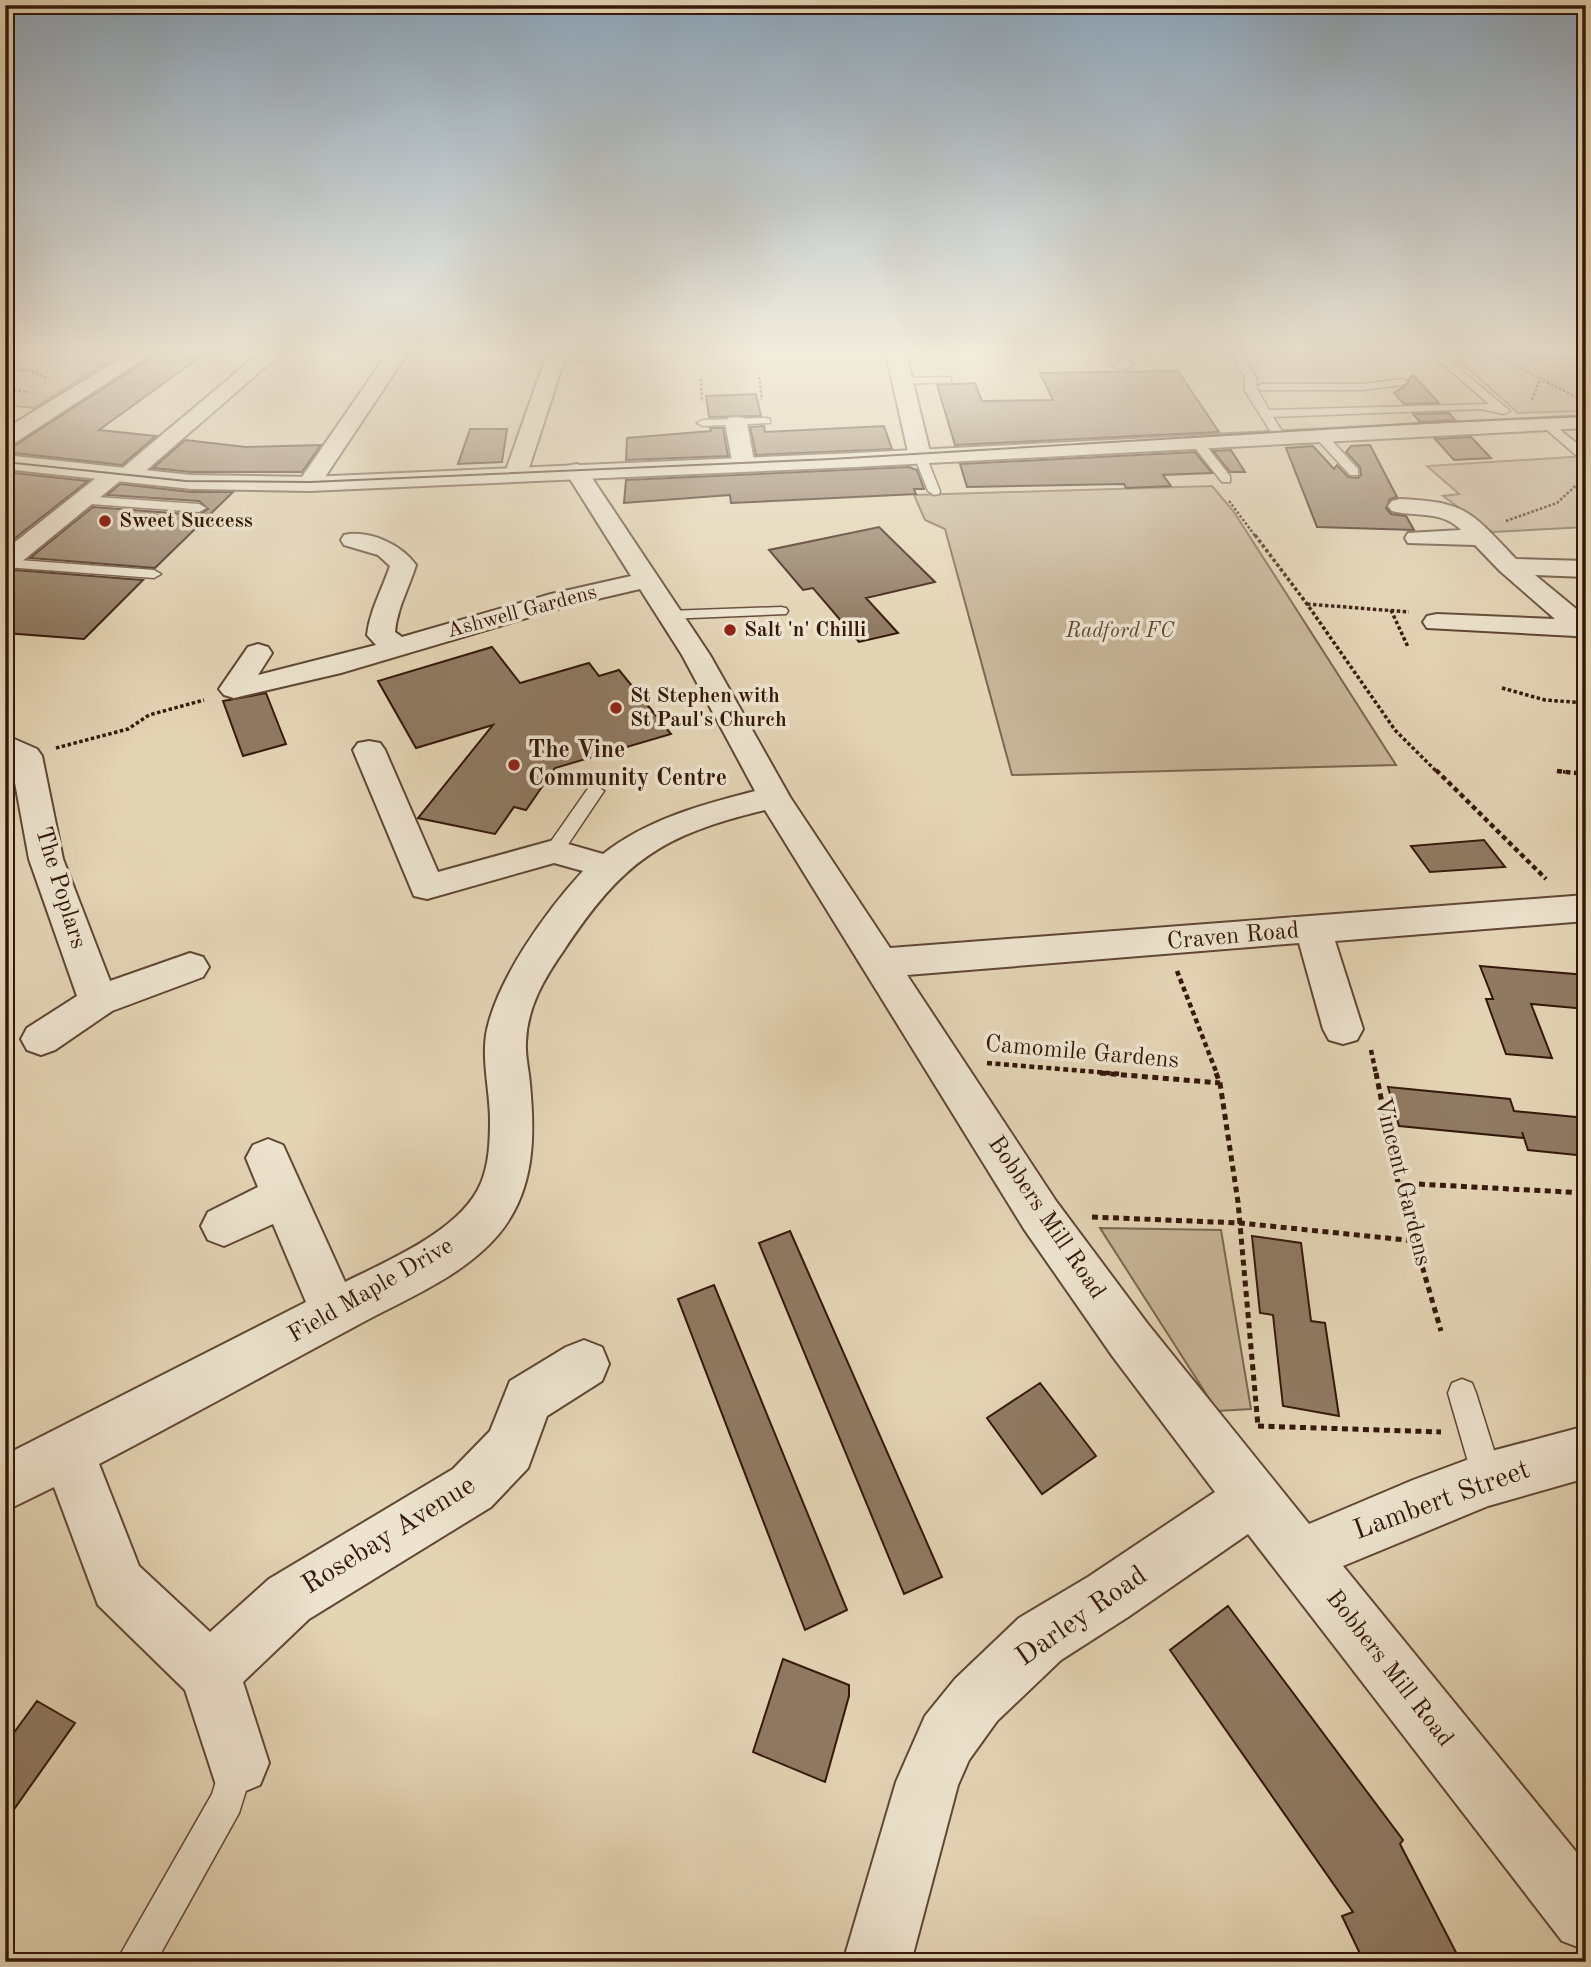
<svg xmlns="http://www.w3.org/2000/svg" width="1591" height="1967" font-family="'Old Standard TT',serif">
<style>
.green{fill:#c5b497;stroke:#7c6650;stroke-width:2}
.building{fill:#8f7a62;stroke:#34180a;stroke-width:2}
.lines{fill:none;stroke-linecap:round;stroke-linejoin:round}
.service-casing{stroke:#604734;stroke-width:3}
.minor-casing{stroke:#604734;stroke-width:4}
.tertiary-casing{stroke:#604734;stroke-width:4}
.path-far3{stroke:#34180a;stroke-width:2.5;stroke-dasharray:2.5 2;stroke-linecap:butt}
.path-far2{stroke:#34180a;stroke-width:3.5;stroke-dasharray:3.5 2.5;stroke-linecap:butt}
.path-far1{stroke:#34180a;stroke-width:4.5;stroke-dasharray:5 3.5;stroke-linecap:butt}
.path{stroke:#34180a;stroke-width:5;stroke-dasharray:6 4.5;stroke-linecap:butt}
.service{fill:#ede3ce;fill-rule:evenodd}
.minor{fill:#ede3ce;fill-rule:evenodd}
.tertiary{fill:#ede3ce;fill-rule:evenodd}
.tram{stroke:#34180a;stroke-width:2}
.poi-dot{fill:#8f2418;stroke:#ede3ce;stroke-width:2.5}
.labels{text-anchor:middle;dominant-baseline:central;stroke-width:7;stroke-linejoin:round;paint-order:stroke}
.far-poi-label{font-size:21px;font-weight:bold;fill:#34180a;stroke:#ede3ce;text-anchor:start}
.far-street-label{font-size:21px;fill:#34180a;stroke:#ede3ce}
.far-park-label{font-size:21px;font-style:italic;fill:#604734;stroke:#ede3ce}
.poi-label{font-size:24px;font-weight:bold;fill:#34180a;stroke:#ede3ce;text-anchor:start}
.street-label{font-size:24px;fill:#34180a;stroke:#ede3ce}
.near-street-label{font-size:28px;fill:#34180a;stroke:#ede3ce}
</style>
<rect width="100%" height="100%" fill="#e3d4b4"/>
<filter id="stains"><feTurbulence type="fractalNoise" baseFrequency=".00286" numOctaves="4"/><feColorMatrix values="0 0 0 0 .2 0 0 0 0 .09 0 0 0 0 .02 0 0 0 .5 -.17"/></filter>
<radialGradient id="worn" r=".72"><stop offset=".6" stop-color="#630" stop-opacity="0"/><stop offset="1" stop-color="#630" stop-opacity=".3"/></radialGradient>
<path class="green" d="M9,354h110l-85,54 -29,-3v-49z
M1455,357h110l21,16v38l-68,2z
M1586,456v71l-94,5 -49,-36 16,-2 -32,-28z
M1212,486l22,26 162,253 -384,10 -67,-246 -20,-9 -11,-25z
M1100,1228l121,2 30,179 -34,2z"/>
<path class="building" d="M156,354h48l-105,76 57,6 -34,29 -117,-13v-4l9,-2z
M1178,371l41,61 -264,13 -18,-60 38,-2 7,18 71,-1 -13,-27z
M1413,375l26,28 -35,1 -10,-11 14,-9v-4z
M756,394l5,22 -52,1 -3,-21z
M1449,413l6,7 -35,2 -7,-8z
M764,426l1,6 119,-6 8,23 -136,6 -6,-28z
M710,428h13l5,28 -102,4 1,-22 84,-7z
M470,429h37l-5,33 -44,2z
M1471,437l20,21 -37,2 -19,-21z
M185,440l61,7 75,-2 -19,27h-111l-38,-4z
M1370,445l27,52 -7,2 -4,9 5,6 15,2 8,14 -97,-3 -31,-79 27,-2 21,23 3,-4 11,12 10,1 3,-3 -1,-8 -14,-15 5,-6z
M1231,450l14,22h-15l-17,-21z
M1195,452l17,21 -49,2 8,11 -45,2 -2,-4 -157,3 -7,-23z
M909,467l8,3 7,19h-10l2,5 -185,9 -1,-8 -106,8 2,-23z
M5,472l83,9 -83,65z
M120,484l71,8h42l-78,76 -125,-10 63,-51 106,8 9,-6 -9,-8 -92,-6z
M879,527l56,55 -69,16 32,35 -39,9 -46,-54 -10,2 -34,-40z
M15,570l128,10 -59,59 -79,-6v-60z
M492,647l28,36 69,-20 10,13 20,-6 52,64 -116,34 -29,42 -12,-3 -19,27 -77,-16 75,-93 -77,23 -38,-67z
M266,693l20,51 -43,12 -20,-55z
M1484,840l21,27 -75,5 -19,-26z
M1480,966l106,9v34l-55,-5 21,54 -46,-4 -20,-55h7z
M1388,1087l122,12 4,12 72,7v38l-58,-6 -6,-18 2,6 -125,-12z
M790,1231l152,346 -38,17 -145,-351z
M1252,1236l49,7 10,78 14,2 14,93 -56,-10 -10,-91 -13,-2z
M714,1285l133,325 -42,20 -127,-331z
M1040,1383l56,73 -54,38 -55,-76z
M1228,1606l175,234 -3,4 61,118h-97l-22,-46 11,-4 -183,-262z
M783,1659l66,26v11l-24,86 -72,-30z
M37,1701l38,22 -70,99v-77z"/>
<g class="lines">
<defs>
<path id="service" d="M1231,354h10l16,25 -1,8 5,-3h102l39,-5 5,3 -5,3 -39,5h-102l-5,-3 13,23 220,-6 -58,-50h11l68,57 -6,3 -24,-5 -207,8 13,20 -6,4 -4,-1 -31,-49 -1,-8 2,-4z
M947,377l4,1v4l-49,2 -5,-3 5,-3z
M766,418l4,1v4l-67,3 -6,-3 6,-3z
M1541,421h8l35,28v6h-8l-35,-30z
M1315,431h8l35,38v6h-8l-35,-38z
M1196,437l4,1 30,38v6h-8l-30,-38v-6z
M920,452l6,4 14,35 -1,3 -5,1 -6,-4 -14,-35z
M82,496l117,8 7,4 -7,4 -122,-9 -1,-3z
M5,559l149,11 7,4 -7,4 -149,-11z
M781,607l5,1 2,3 -2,3 -119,5 -7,-4 7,-4z
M595,785l9,6 -43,64h-14l-2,-4 2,-4 42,-60z
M1462,1379l10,4 4,10 27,86 -5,10 -10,5 -10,-5 -5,-10 -25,-86 4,-10z
M237,1748l12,5 5,12 -15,48 -83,149h-40l96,-168 13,-41z"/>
<path id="minor" d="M127,354h24l-138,90 -8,1v-16z
M258,354h22l-146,127h-14l-106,87 -9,3v-21l101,-80h14z
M387,354h20l-90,135h-16l-4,-5z
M547,354h68l-10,6 -41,1 -36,110 2,3 -3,5h-16l-6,-6z
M886,354h20l25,102 -3,5h-16l-3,-5z
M1107,354h20l6,10 -10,6 -7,-2z
M736,417l8,1 3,5 8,43 -3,5h-16l-3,-5 -8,-43 3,-5z
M576,464l8,2 126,189 80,142 100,151 696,-53v26l-251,20 28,88 -6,11 -14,4 -14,-4 -6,-11 -24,-86 -392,32 149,226 91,122 162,201 104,-44 75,-28 98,-26v52l-98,28 -145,60 243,298v86l-24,-9 -314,-407 -120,83 -67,43 -64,61 -28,39 -11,25 -47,177h-68l53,-180 29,-66 30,-37 64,-61 69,-41 127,-85 -102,-135 -89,-128 -259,-419c-104,25 -142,51 -201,140 -19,27 -37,57 -38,92 -1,14 3,28 4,42 5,53 5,107 -32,151 -37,43 -93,64 -142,91 -86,46 -171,93 -257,138l40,102 71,66 59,-53 184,-110 37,-38 20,-50 56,-34 18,-7 18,7 7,17 -7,17 -55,35 -19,52 -37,39 -182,112 -66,63 26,81 -9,22 -22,9 -22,-9 -31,-95 -87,-85 -44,-118 -49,24v-56l301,-153 -33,-78 -49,22 -16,-6 -7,-14 7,-14 50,-25 -12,-29 7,-13 15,-6 15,6 62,137c42,-21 117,-52 136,-99 8,-19 9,-41 9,-63 0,-27 -8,-58 -4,-85 9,-53 60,-124 97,-164l-29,-8 -127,36 -13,-3 -61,-146 5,-7 11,-2 11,2 5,7 53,122 116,-32 49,14c45,-35 98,-49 152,-63l-73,-136 -42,-66 -73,17 -226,67 -107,25 -10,-3 -5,-6 29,-42 10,-3 10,3 4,6 -14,22 118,-30 -9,-10c3,-25 15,-45 23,-69l-12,-11 -34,-10 -3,-5 3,-5c25,-6 58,10 72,30 -7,23 -19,43 -21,67l7,5 149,-43 80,-18 -66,-105 3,-5z
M1400,499c67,3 71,13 116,60l70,2v16l-51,-2 51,42v22l-11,-3 -148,-8 -4,-6 4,-6 10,-2 118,5 -55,-48 -25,-26 -67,-2 -3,-5 3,-5 53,-3c-19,-20 -46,-13 -69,-19l-4,-5 4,-5z
M5,735l32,14 5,7 21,103 47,122 80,-28 13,4 6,10 -6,10 -91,34 -57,39 -14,5 -14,-5 -6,-11 6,-11 50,-32 -48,-137 -18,-98 -6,-4z"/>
<path id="tertiary" d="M1586,416v12l-731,39 -546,24 -118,-2 -186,-20v-14l186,20 118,2 546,-24z"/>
</defs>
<use href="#service" class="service-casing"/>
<use href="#minor" class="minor-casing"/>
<use href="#tertiary" class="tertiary-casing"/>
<path class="path-far3" d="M1264,354h149
M1472,354h80
M1495,355l81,42
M5,360l10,-6
M5,370h24l19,9
M759,377l3,23
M701,379l1,23
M5,389l24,3
M1532,400l8,-22
M1229,501l27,36
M1506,521l51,-18 29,-27"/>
<path class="path-far2" d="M1255,535l52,69 88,126 42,42
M1307,604l102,8
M1391,610l17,37
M1502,688l43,12 41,3
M56,748l72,-19 21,-14 55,-15
M1557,771l8,1"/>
<path class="path-far1" d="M1436,770l110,109
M1557,771l29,3
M1177,971l40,103
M1371,1050l5,24
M987,1063l134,11"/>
<path class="path" d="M1100,1073l120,10
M1216,1073l4,10 18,119 20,224
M1376,1073l22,110 43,148
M1398,1183l188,10
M1092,1217l148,6 176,18
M1258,1426l183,6"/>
<use href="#service" class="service"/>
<use href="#minor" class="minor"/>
<use href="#tertiary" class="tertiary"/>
<path class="tram" d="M5,462l181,19 124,1 521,-23 592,-36 163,-7"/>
</g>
<linearGradient id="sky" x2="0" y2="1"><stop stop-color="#8ea7bc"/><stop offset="0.56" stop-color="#f2ecdd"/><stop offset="1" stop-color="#f2ecdd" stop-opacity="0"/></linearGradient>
<rect width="1591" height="629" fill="url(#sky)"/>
<g class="poi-dot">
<circle cx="105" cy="521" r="7"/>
<circle cx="730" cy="630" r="7"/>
<circle cx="616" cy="708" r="7"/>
<circle cx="514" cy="765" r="7"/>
</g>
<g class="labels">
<g class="far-poi-label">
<text x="119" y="521">Sweet Success</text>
<text x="744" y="630">Salt 'n' Chilli</text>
<text x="630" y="696">St Stephen with<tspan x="630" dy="24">St Paul's Church</tspan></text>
</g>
<g class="far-street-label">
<text transform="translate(522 612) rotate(-15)">Ashwell Gardens</text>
</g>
<g class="far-park-label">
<text x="1120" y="631">Radford FC</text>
</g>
<g class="poi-label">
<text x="528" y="751">The Vine<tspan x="528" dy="28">Community Centre</tspan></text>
</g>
<g class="street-label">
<text transform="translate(60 888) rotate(73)">The Poplars</text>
<text transform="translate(1233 937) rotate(-5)">Craven Road</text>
<text transform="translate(1082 1053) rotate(5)">Camomile Gardens</text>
<text transform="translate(1402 1182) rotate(76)">Vincent Gardens</text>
<text transform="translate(1046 1218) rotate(56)">Bobbers Mill Road</text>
<text transform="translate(371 1291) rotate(-30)">Field Maple Drive</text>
<text transform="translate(1389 1669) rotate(52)">Bobbers Mill Road</text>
</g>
<g class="near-street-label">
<text transform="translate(1442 1501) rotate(-20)">Lambert Street</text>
<text transform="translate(389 1536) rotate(-32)">Rosebay Avenue</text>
<text transform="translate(1082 1617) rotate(-35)">Darley Road</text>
</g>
</g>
<rect width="1591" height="1967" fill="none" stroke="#e3d4b4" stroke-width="28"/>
<rect x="7" y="7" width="1577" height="1953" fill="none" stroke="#34180a" stroke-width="3.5"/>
<rect x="14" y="14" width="1563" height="1939" fill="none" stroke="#34180a" stroke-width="2"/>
<rect width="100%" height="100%" filter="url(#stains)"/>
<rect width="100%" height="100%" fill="url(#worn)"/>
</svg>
